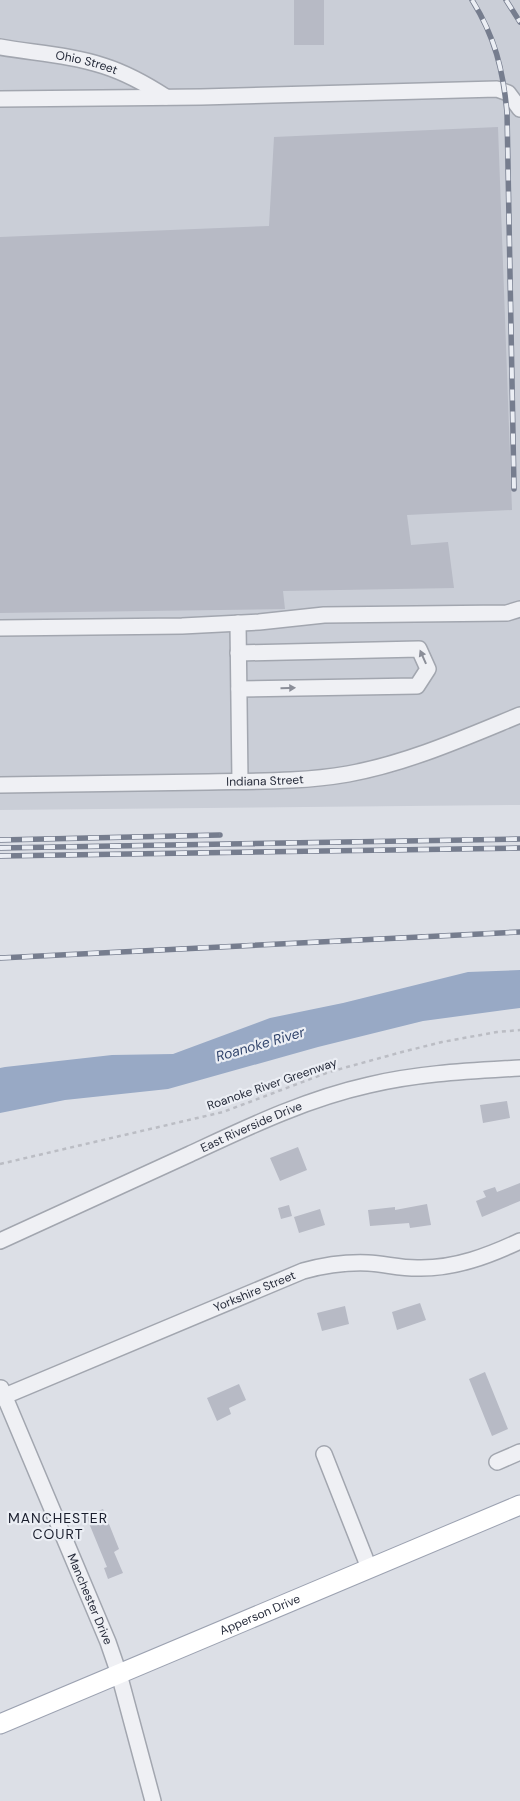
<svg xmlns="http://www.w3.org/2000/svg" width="520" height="1801" font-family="'DM Sans',sans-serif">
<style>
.built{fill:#caced7}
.water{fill:#98a9c5}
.building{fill:#b7bac5}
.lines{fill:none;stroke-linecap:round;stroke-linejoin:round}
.minor-casing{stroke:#a2a6af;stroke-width:18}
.major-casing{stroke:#9ca2b1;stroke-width:21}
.path{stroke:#bbbdc4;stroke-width:2.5;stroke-dasharray:4 4;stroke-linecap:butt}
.minor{stroke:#eff0f4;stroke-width:15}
.major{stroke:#fff;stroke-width:19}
.rail-casing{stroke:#767d8e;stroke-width:5.5}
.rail{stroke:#ebeef4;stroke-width:4;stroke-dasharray:11;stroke-linecap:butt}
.oneway{fill:#8b8e98}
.labels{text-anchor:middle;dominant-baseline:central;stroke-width:4.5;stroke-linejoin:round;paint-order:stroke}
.street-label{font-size:12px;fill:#272c3b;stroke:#ebeef4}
.water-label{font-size:14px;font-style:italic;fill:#33466d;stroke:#ebeef4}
.neighbourhood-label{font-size:14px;letter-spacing:1px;fill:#191d2c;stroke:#ebeef4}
</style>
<rect width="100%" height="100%" fill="#dcdfe6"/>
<path class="built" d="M0,0h520v805l-520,5z"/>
<path class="water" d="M520,970v38l-97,13 -105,26 -150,42 -103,11 -65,13v-45l5,-1 107,-12 61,-1 97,-36 73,-15 125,-31z"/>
<path class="building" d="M294,0h30v45h-30z
M498,127l14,383 -105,5 4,30 37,-3 6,46 -171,3 2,18 -285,4v-376l269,-11 5,-89z
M507,1101l3,17 -27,5 -3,-18z
M298,1147l9,23 -27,11 -10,-23z
M520,1183v18l-38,16 -6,-16 10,-4 -3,-6 12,-4 2,5z
M427,1204l4,21 -21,3 -1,-5 -39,3 -2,-16 27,-3v3z
M289,1205l3,11 -11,3 -3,-11z
M320,1209l5,16 -26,8 -5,-16z
M420,1303l6,17 -29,10 -5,-18z
M345,1306l4,18 -27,7 -5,-18z
M485,1372l23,57 -16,7 -23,-57z
M239,1384l7,16 -17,8 2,6 -14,7 -10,-23z
M103,1509l16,40 -5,3 9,21 -15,6 -4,-11 3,-1 -21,-51z"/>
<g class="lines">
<defs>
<g id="minor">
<path id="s1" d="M0,47c34,6 71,8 104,19 22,7 42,18 62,31"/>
<path d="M0,99l201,-2 296,-8 11,4 12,16"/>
<path d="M238,623l2,158"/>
<path d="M0,628l182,-2 77,-4 65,-7 183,-2 13,-4"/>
<path d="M238,653l181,-4 9,20 -11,17 -178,3"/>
<path id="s2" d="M0,785c69,-1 139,-2 208,-3 47,-1 94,0 140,-8 60,-11 116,-36 172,-59"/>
<path id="s3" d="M0,1241c63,-29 126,-58 190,-87 58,-27 116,-55 179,-69 50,-12 101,-14 151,-17"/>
<path id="s4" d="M1,1388l107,254 11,32 34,127"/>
<path id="s5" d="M0,1398l303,-127c22,-6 42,-9 65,-8 18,1 35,6 53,5 35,0 67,-12 99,-27"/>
<path d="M324,1454l45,114"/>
<path d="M497,1462l23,-10"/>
</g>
<g id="major">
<path id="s6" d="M0,1724l520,-219"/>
</g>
</defs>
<use href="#minor" class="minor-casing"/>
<use href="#major" class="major-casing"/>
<path class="path" d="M0,1164l223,-52 106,-40 73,-20 40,-10 55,-10 23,-2"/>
<use href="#minor" class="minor"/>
<use href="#major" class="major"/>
<defs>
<path id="rail" d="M472,0c23,37 31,70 35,112l7,377
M506,0l14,22
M0,840l220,-5
M0,848l520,-9
M0,856l520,-8
M0,958l520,-26"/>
</defs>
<use href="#rail" class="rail-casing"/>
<use href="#rail" class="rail"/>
</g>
<defs><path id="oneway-solid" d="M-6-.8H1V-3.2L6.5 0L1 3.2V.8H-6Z" transform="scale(1.25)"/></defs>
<g class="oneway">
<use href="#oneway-solid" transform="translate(423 657) rotate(-114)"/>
<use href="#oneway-solid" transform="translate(288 688) rotate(-1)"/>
</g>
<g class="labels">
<g class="street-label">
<text stroke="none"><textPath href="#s1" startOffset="88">Ohio Street</textPath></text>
<text stroke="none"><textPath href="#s2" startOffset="265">Indiana Street</textPath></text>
<text transform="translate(272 1084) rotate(-19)">Roanoke River Greenway</text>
<text stroke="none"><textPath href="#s3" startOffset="276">East Riverside Drive</textPath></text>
<text stroke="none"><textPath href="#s5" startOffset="276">Yorkshire Street</textPath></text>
<text stroke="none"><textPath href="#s4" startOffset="229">Manchester Drive</textPath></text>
<text stroke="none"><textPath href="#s6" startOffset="282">Apperson Drive</textPath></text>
</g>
<g class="water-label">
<text transform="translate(260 1044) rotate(-16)">Roanoke River</text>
</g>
<g class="neighbourhood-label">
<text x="58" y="1518">MANCHESTER<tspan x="58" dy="16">COURT</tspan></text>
</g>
</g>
</svg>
